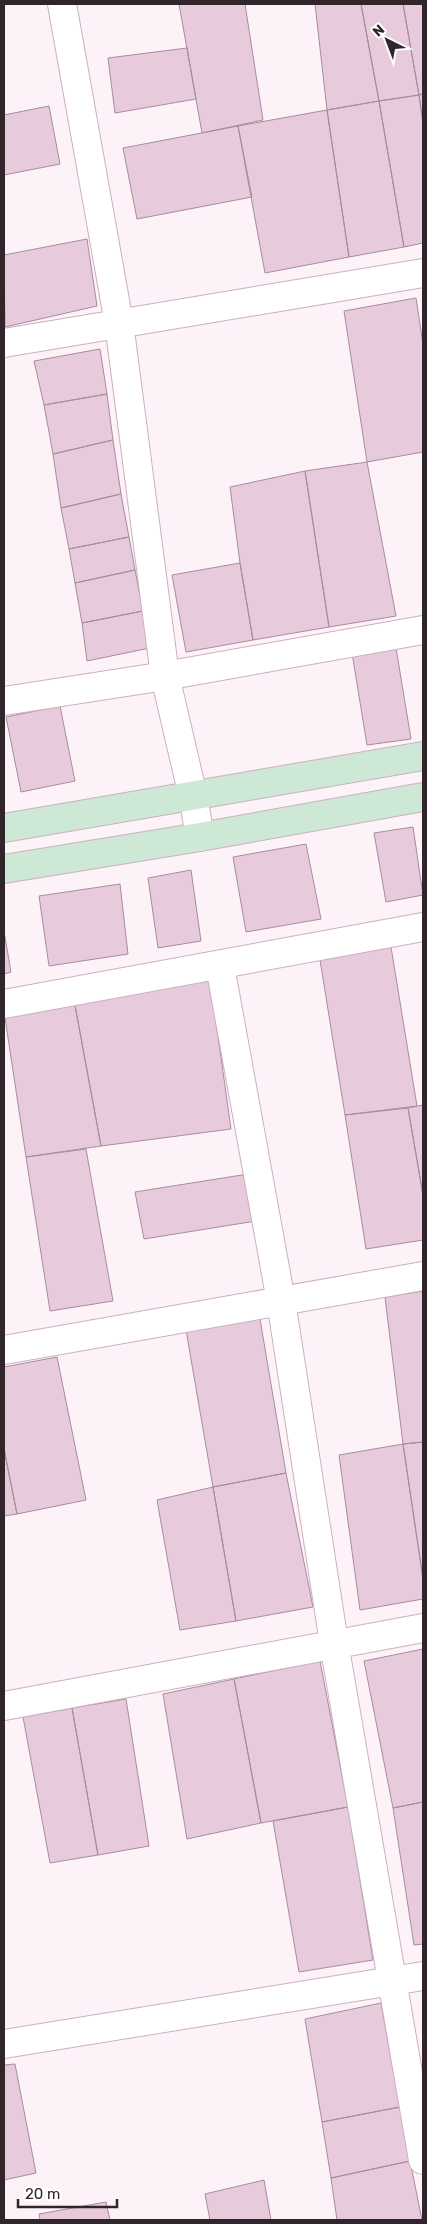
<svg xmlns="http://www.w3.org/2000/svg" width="427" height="2224" font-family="Rubik,sans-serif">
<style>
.building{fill:#e7cadb;stroke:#a78d9c}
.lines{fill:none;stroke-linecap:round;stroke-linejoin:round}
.street-casing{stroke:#ccb0c1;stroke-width:30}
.secondary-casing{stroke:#ccb0c1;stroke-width:30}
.street{stroke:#fff;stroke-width:28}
.secondary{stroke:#cde8d4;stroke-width:28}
</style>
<rect width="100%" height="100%" fill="#fef2f9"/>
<path class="building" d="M179,4h66l18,116 -61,13z
M315,4h46l18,97 -52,9z
M361,4h42l16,91 -40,6z
M403,4h20v90l-4,1z
M187,48l9,51 -81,14 -7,-55z
M423,94v29l-4,-28z
M419,95l4,28v120l-19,4 -25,-146z
M379,101l25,146 -55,10 -22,-147z
M49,106l11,58 -56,11v-60z
M327,110l22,147 -84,16 -27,-147z
M238,126l14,71 -115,22 -14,-71z
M87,239l10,67 -92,21 -1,-72z
M416,298l7,46v108l-56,10 -23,-151z
M100,349l7,45 -63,11 -10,-44z
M107,394l6,46 -60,14 -9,-49z
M113,440l8,54 -60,14 -8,-54z
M367,462l29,154 -67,11 -24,-156z
M305,471l24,156 -76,13 -13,-77 -10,-76z
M121,494l8,43 -60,12 -8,-41z
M129,537l6,33 -60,13 -6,-34z
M240,563l13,77 -67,12 -14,-77z
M135,570l8,41 -61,12 -7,-40z
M143,611l7,37 -63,13 -5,-38z
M396,648l15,91 -44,6 -15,-92z
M60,706l15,75 -54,11 -15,-75z
M413,827l10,68 -37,7 -12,-69z
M306,844l15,75 -75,13 -13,-75z
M191,870l10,71 -43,7 -10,-70z
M120,884l8,70 -79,12 -10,-70z
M4,931l7,41 -7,2z
M391,947l26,159 -72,9 -25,-155z
M210,979l21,150 -130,17 -27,-146z
M74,1000l27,146 -75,11 -22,-146z
M423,1105v90l-15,-87z
M408,1108l15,87v45l-57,9 -21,-134z
M86,1149l27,152 -63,10 -24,-154z
M248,1174l8,47 -112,18 -9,-47z
M423,1291v151l-20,2 -18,-147z
M260,1319l26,154 -73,14 -27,-157z
M57,1357l29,143 -69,14 -13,-65v-82z
M423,1442v137l-20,-135z
M403,1444l20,135v20l-63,11 -21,-155z
M4,1449l13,65 -13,2z
M286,1473l27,134 -77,14 -23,-134z
M213,1487l23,134 -56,9 -23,-130z
M423,1649v153l-30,6 -29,-147z
M320,1661l28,146 -87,16 -27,-144z
M234,1679l27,144 -74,16 -24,-145z
M126,1699l23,147 -51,9 -26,-147z
M72,1708l26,147 -48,8 -27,-146z
M423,1802v142l-9,1 -21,-137z
M348,1807l25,153 -74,12 -26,-151z
M381,2003l19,104 -78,15 -17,-103z
M15,2064l21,109 -32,7v-115z
M400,2107l10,54 -79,17 -9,-56z
M410,2161l12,59h-85l-6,-42z
M264,2180l7,40h-61l-5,-26z
M106,2202l4,18h-70l-1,-6z"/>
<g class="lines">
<defs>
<path id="street" d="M62,4l57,319 46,353 28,120 7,41
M4,343l419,-70
M4,701l161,-25 258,-46
M220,966l61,335 53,342 89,517
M4,1004l419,-77
M4,1350l419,-74
M4,1706l419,-78
M4,2044l419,-68"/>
<path id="secondary" d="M4,828l419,-72
M4,869l196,-32 223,-40"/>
</defs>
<use href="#street" class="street-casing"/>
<use href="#secondary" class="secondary-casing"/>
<use href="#street" class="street"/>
<use href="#secondary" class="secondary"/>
</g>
<rect width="427" height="2224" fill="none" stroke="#30252b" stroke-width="10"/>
<g transform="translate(387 40) rotate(318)" stroke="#ffffff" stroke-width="4" paint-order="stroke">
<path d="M0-4L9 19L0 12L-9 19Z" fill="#30252b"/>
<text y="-8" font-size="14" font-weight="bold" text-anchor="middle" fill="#30252b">N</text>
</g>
<path d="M18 2199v8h99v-8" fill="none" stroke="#30252b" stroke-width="2.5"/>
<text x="25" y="2199" font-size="15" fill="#30252b" stroke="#ffffff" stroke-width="4" paint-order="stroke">20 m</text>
</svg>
